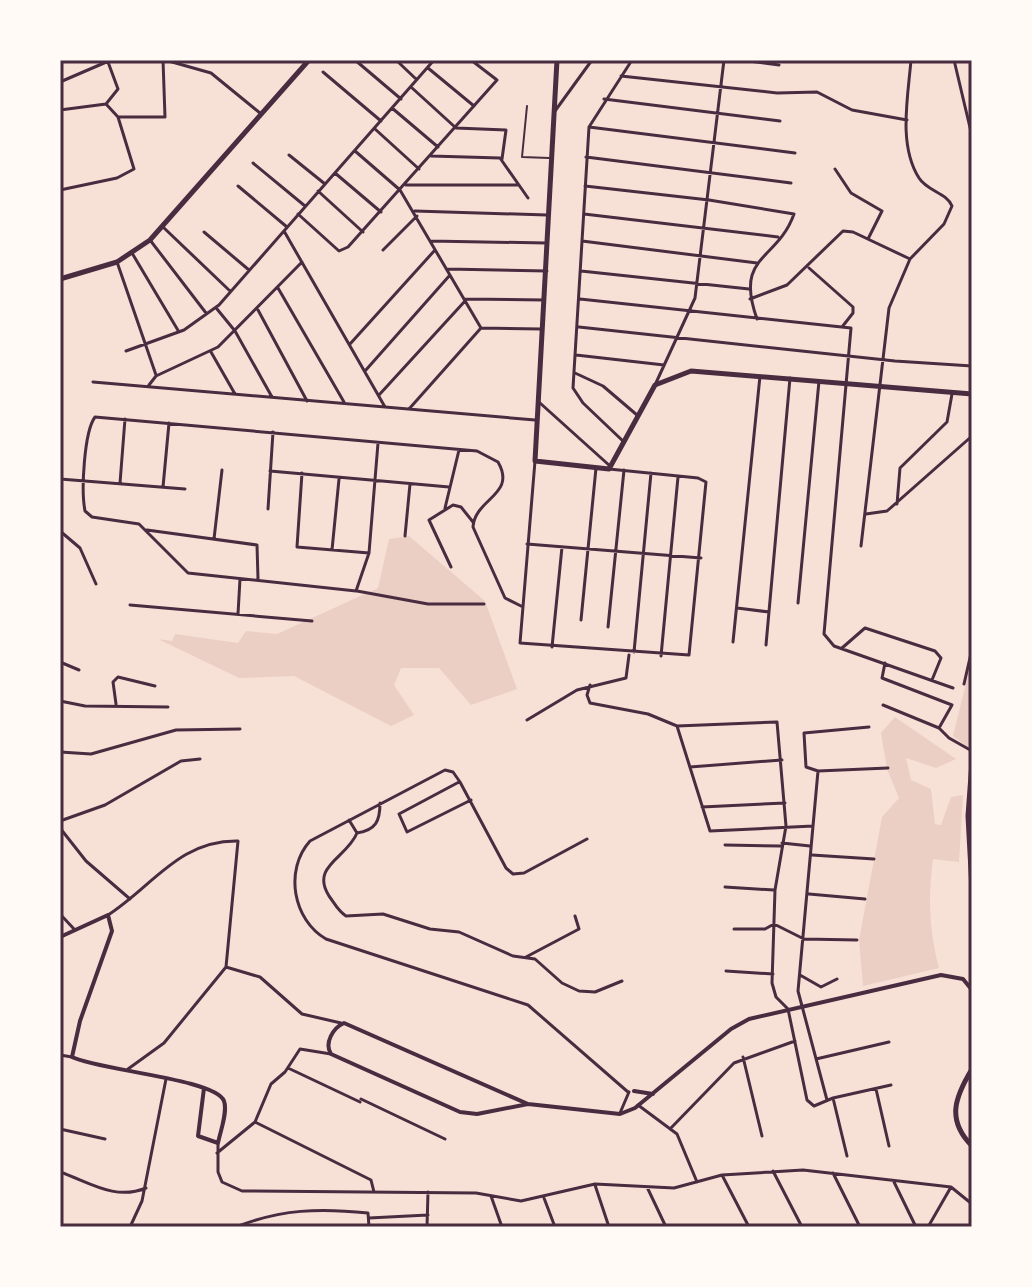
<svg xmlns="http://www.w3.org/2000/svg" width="1032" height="1287" font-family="Quicksand,sans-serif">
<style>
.green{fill:#ebcfc5}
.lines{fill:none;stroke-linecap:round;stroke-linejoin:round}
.service{stroke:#4a2c40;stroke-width:2}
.minor{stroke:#4a2c40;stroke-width:3}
.tertiary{stroke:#4a2c40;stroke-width:4}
.secondary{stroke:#4a2c40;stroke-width:5}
.primary{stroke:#4a2c40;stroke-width:5}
.neatline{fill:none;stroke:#4a2c40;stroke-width:3}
</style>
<rect width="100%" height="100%" fill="#f7e1d7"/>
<path class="green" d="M409,536l76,65 32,88 -46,16 -32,-37h-38l-7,17 20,30 -23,11 -97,-50 -55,2 -81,-39 14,2 3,-7 63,9 8,-12 31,3 101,-46 11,-49z
M972,658v67l-4,22 -15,-11z
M895,717l61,42 -20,9 -30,-10 5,22 20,9 4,35 6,1 10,-28 12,-2 -4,67 -26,-3c-5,39 -4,70 6,109l-76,18 -4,-46 23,-123 17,-19 -12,-29 -6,-36z"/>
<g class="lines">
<path class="service" d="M527,106l-5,51 27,1"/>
<path class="minor" d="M165,60l46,13 49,40
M355,60l46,39
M396,60l20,19
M741,60l38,5
M954,60l18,76
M428,68l46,38
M323,72l58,49
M621,76l156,17 40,-1 35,18 55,10
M60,82l51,-22
M411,87l45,41 50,2 -4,29
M604,99l176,22
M106,104l12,-15 -10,-27
M392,108l46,39
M60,110l46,-6
M555,111l37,-51
M118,117h47l-2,-57
M589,127l206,26
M375,129l44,40
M355,151l45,39 81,138
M289,155l36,29
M431,156l69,2 28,40
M586,157l205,26
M253,163l52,43
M835,169l16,24 31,18 -14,28
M335,173l46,39
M406,185h112
M238,186l49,41
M585,186l124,14 85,14c-17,48 -60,40 -37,105
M60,190l57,-12 17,-9 -16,-52 -12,-13
M318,191l45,41
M415,211l132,4
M298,214l41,37 9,-4 149,-167 -26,-20
M584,214l194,23
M163,227l67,64
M284,231l101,176
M204,232l45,38
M150,240l56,73
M430,241l116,2
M582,241l175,22
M383,250l34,-34
M132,253l47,79
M117,262l39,113
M809,268l44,39v6l-11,14
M447,269l100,2
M581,271l168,18
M60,282v81
M278,288l66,114
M464,299l80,1
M580,299l271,29 -27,306 10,12 119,42
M750,299l37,-14 56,-54 10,1 57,27
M217,309l18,22 37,66
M258,310l49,91
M579,327l316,34 77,5
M481,328l60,1
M350,344l85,-94
M126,351l58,-21 35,-25 215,-245
M211,352l24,42
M576,355l88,10
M365,371l85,-96
M575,373l28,13 34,29
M93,382l442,38
M149,385l7,-9 62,-29 84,-85
M655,385l40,-87 29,-238
M379,395l86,-94
M540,403l70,63
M409,409l72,-81
M624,442l-41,-39 -10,-15 16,-261 43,-67
M378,443l-9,110 -13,38 -168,-18 -49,-49 -47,-7 -7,-6c-4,-20 -1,-79 10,-94l382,34 21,11c19,33 -23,36 -25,65l32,71 16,8
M535,461l-15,182 169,12 17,-173 -8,-4 -89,-9
M270,471l179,16
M302,473l-5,74 72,6
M60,479l125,10
M120,483l5,-64
M163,487l6,-64
M897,504l3,-36 47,-46 5,-28
M445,508l14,-58
M268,509l5,-77
M866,514l21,-3 85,-75
M147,530l110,15 1,34
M60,531l20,17 16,36
M405,536l5,-52
M214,539l8,-69
M527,544l174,14
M861,546l28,-238 21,-49 34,-35 8,-18c-5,-13 -25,-15 -33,-28 -21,-33 -11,-81 -8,-118
M332,550l7,-71
M451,567l-22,-47 24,-15 8,2 12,15
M357,591l71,13h56
M798,603l21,-222
M130,605l182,16
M737,608l32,4
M238,614l2,-35
M581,620l15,-152
M608,627l16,-157
M733,642l27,-266
M766,645l24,-267
M552,647l10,-100
M842,648l23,-20 70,23 6,7 -9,22
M634,652l17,-179
M661,656l17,-179
M60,662l19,8
M885,663l-3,15 70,27 -13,23
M964,684l8,-35
M590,685l-3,10 3,8 58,11 29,12 100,-4 9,104 -11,64 -3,93 4,14 12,12 19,91 7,6 19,-8 58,-13
M60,701l25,5 83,1
M116,704l-3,-22 5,-5 37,9
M883,705l56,23 10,10 23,13
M527,720l50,-30 49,-12 3,-23
M677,726l33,105 103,-5
M869,727l-65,6 2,34 12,4 70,-3
M60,752l31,2 85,-24 64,-1
M690,767l92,-7
M818,771l-20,220 29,109
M459,782l-60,32 8,18 64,-32
M702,807l83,-4
M349,820l8,13c-10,25 -47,33 -28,63 6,8 9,15 17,20l37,-2 47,15 29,3 54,24 22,3 27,24 17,8 16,1 27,-11
M60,821l45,-16 76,-44 19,-2
M60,828l26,33 44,38
M357,833c19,-3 23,-12 23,-30
M587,839l-63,34 -11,1 -7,-6 -46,-86 -7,-10 -8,-2 -135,71c-26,29 -17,79 16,98l202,66 100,87
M782,843l28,3
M725,845l56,1
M812,855l62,4
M725,887l49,3
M809,894l56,5
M60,914l14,15
M108,915c45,-29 71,-75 130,-74l-12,126 -62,76 -36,26
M734,929h31l9,-5 30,15 53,1
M526,957l53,-28 -4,-13
M226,967l34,10 42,37 39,9
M726,971l47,3
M800,975l21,12 16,-8
M60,1055l12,2
M743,1057l19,79
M816,1059l73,-17
M288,1068l72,34
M876,1089l13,57
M833,1098l14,58
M361,1099l84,40
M638,1105l39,29 20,48
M620,1113l9,-21
M255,1122l116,58 3,12
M60,1129l45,10
M670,1129l64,-66 61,-22
M218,1143v29l4,10 20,9 234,2 45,8 74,-17 79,4 48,-13 81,-5 148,17
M217,1153l38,-31 16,-38 14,-12 15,-23 31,5
M773,1171l29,56
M60,1172c29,10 55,29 86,16
M833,1173l27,54
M722,1175l27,52
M894,1182l22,45
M595,1185l14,42
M647,1187l19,40
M491,1196l11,31
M544,1198l11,29
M369,1218l59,-3
M130,1227l12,-26 24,-122
M236,1227c45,-18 84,-19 132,-14l1,14
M427,1227l1,-35
M928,1227l23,-40 21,17"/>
<path class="tertiary" d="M60,937l48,-22 4,16 -32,90 -8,36c25,13 144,22 152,44 4,11 -4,31 -6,42l-20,-7 6,-48
M634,1091l19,3
M528,1104l-51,10 -17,-2 -129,-58c-7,-11 2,-26 13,-31l184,81 92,10 15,-6 96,-79 18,-10 192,-44 22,4 9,11"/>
<path class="secondary" d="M557,60l-22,401 74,8 46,-84 36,-14 281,23
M972,1069c-17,28 -26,51 0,77"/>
<path class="primary" d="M60,279l57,-17 33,-22 159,-180
M972,762l-4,54 4,73"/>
</g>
<rect width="1032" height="1287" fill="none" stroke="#fffaf5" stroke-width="124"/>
<rect x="62" y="62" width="908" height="1163" class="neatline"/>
</svg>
